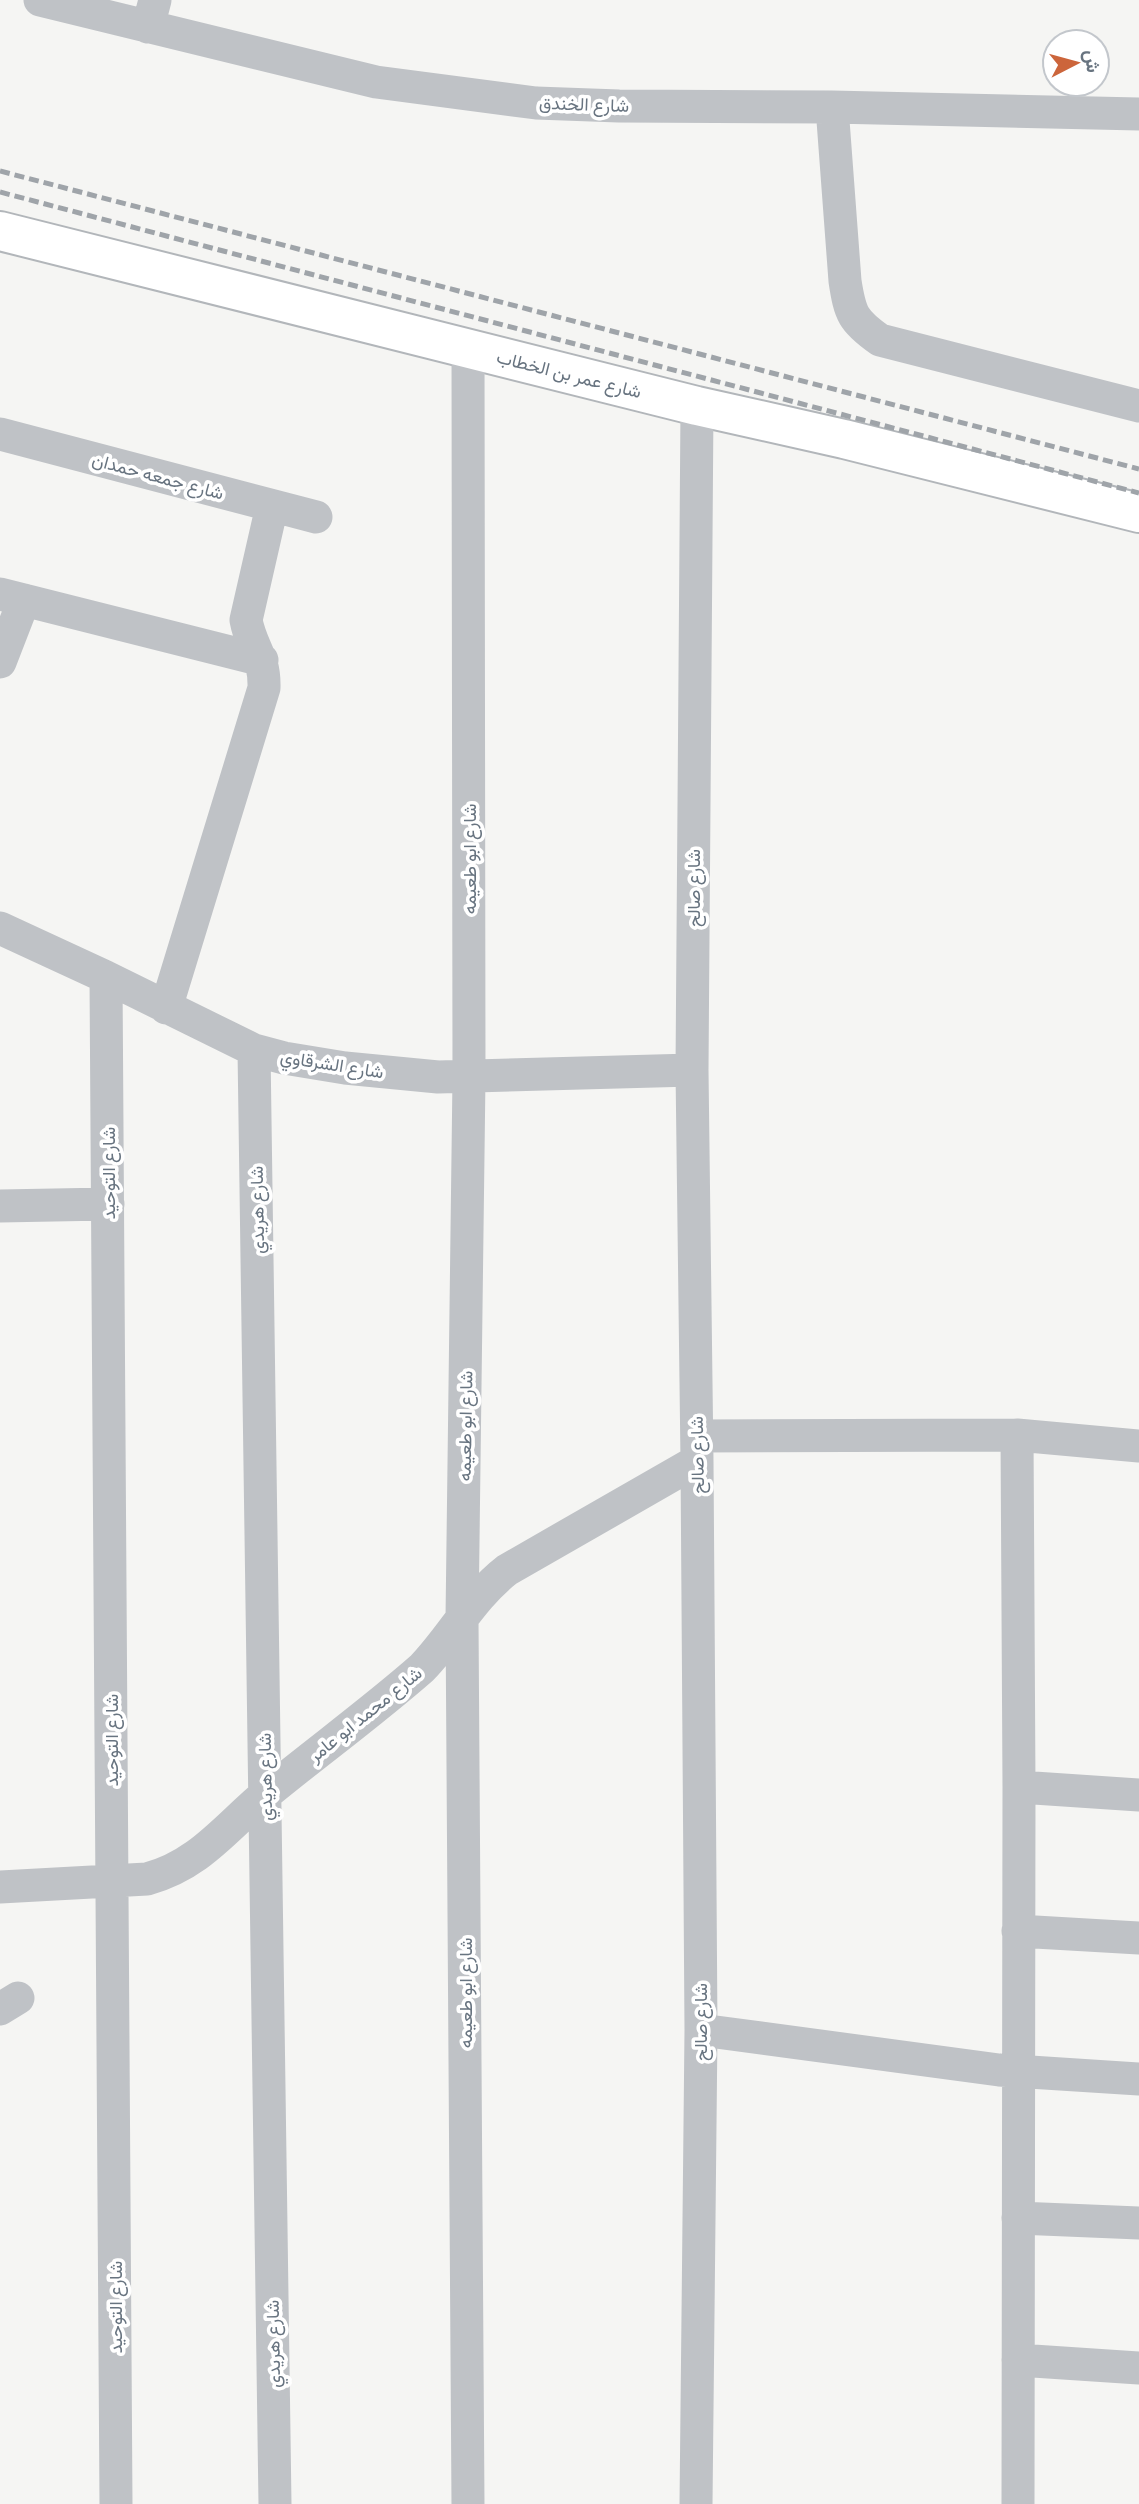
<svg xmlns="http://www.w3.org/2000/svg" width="1139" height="2504" font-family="'Public Sans',Vazirmatn,sans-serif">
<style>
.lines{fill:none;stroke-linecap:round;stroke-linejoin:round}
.secondary-casing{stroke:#b2b6ba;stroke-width:42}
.minor{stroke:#bfc2c6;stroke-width:33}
.secondary{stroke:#fff;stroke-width:38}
.rail{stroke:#9fa4a9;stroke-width:5;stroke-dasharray:10 5;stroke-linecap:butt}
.labels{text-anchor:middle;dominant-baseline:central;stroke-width:7;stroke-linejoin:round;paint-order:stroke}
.street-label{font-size:18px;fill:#687480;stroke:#fff}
</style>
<rect width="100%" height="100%" fill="#f5f5f3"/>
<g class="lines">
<defs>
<path id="secondary" d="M0,231l697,175 147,33 295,74"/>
</defs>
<use href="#secondary" class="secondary-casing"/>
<path class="minor" d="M40,0l336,82 160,21 83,3 213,1 307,7
M148,27l7,-27
M832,107l13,174c5,33 8,40 35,59l259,66
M468,348l1,729 -7,542 6,885
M0,434l316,83
M0,594l262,66
M0,662l24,-62
M0,928l106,49 148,73 30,8 61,10 93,9 254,-7
M106,977l10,1527
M166,1008l98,-320c1,-32 -13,-40 -18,-68l26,-114
M254,1050l21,1454
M0,1206l108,-2
M1017,1435l2,352 -1,717
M697,1436l320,-1 122,11
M1019,1787l120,8
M0,1887l147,-8c53,-14 80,-53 120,-86 51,-42 105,-81 155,-125 30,-31 50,-71 85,-98l190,-109
M1018,1931l121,7
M0,2009l18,-11
M701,2030l298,40 140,9
M1018,2218l121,5
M1018,2360l121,8
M696,2504l5,-474 -4,-569 -5,-391 5,-664"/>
<use href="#secondary" class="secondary"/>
<path class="rail" d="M0,171l1139,298
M0,192l1139,301"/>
</g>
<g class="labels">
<g class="street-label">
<text transform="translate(584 104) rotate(2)">شارع الخندق</text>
<text transform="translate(569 374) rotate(14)">شارع عمر بن الخطاب</text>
<text transform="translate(158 476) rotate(15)">شارع جمعه حمدان</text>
<text transform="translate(469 859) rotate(-90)">شارع ابو طعيمه</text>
<text transform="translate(693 888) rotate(-90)">شارع صالح</text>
<text transform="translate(332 1064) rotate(9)">شارع الشرقاوي</text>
<text transform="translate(108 1173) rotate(-90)">شارع التوحيد</text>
<text transform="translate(257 1210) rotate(-91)">شارع هريدي</text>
<text transform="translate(465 1426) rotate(-89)">شارع ابو طعيمه</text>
<text transform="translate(697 1455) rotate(-91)">شارع صالح</text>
<text transform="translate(365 1714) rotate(-39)">شارع محمد ابو عامر</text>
<text transform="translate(111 1740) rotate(-90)">شارع التوحيد</text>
<text transform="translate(265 1777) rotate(-91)">شارع هريدي</text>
<text transform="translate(465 1993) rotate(-90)">شارع ابو طعيمه</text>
<text transform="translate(700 2022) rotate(-90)">شارع صالح</text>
<text transform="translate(115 2307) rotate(-90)">شارع التوحيد</text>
<text transform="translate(273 2344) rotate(-91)">شارع هريدي</text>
</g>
</g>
<g transform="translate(1076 63) rotate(84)"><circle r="33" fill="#ffffff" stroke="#c3c7cc" stroke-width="2"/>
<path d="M0-5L12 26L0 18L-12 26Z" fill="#cc653b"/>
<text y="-10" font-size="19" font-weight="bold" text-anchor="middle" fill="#687480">ش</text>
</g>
</svg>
